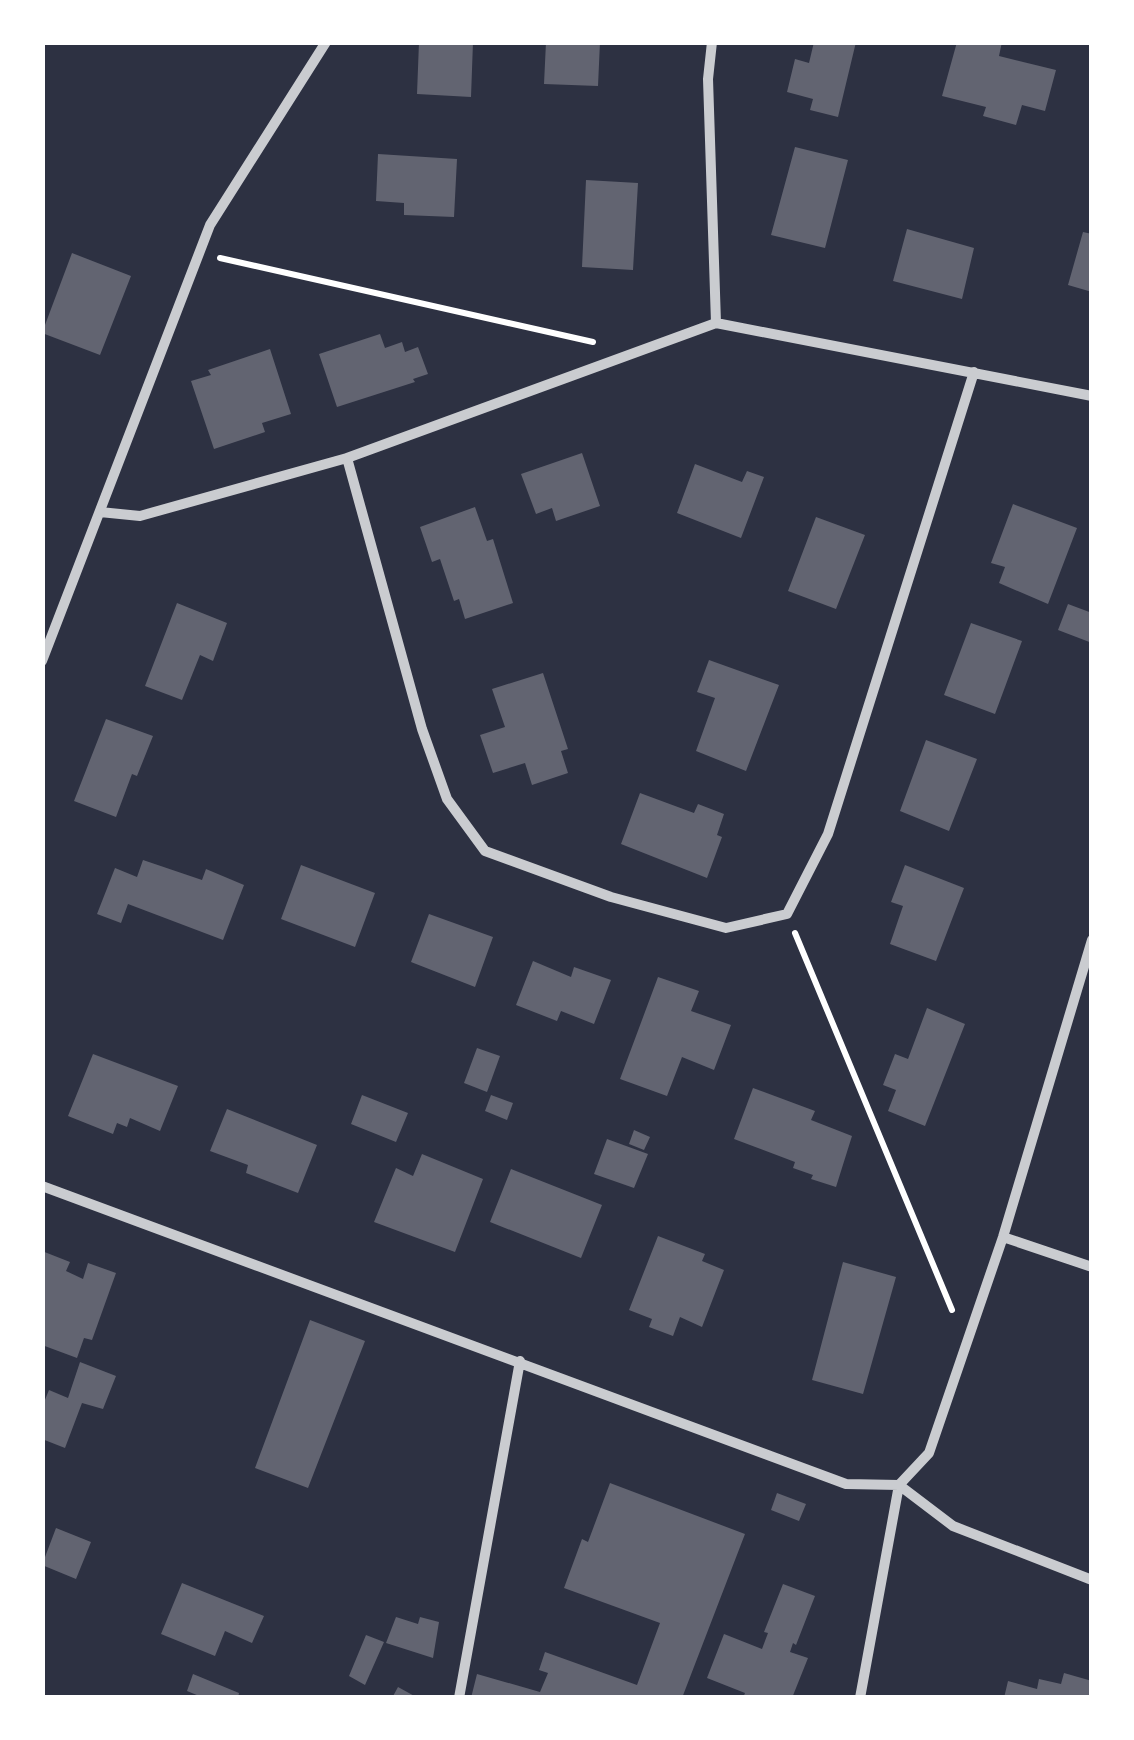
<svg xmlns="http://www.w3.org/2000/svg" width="1134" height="1740" font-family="'Times New Roman',serif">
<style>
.building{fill:#626471}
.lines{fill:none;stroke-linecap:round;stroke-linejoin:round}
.path{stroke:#fff;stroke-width:6}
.minor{stroke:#caccd0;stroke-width:10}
</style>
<rect width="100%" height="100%" fill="#2d3142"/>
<path class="building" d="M419,42h54l-2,55 -54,-3z
M546,42h54l-2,44 -54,-2z
M814,42h42l-18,75 -28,-7 3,-11 -26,-7 8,-33 14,4z
M957,42h45l-3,14 57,14 -11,41 -23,-6 -6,20 -33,-9 3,-9 -44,-11z
M795,147l53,13 -23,88 -54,-13z
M378,154l79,5 -3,58 -50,-2v-12l-28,-2z
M586,180l52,3 -5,87 -51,-3z
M907,229l67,19 -12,51 -69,-18z
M1083,232l9,2v58l-24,-7z
M72,253l59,23 -31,79 -58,-22z
M380,334l5,14 17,-6 3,10 13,-5 10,27 -15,5 2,3 -78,25 -18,-53z
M270,349l21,65 -29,9 3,9 -51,17 -23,-68 20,-6 -3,-5z
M582,453l18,53 -44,15 -4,-13 -16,6 -15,-40z
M695,464l47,18 5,-11 17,6 -23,61 -64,-25z
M1013,504l64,24 -29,76 -49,-21 6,-16 -14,-4z
M475,507l12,34 6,-2 20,64 -48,16 -6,-20 -5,2 -14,-42 -8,3 -12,-35z
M816,517l49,18 -29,74 -48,-18z
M177,603l50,20 -14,38 -13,-6 -18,45 -37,-14z
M1068,604l24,9v30l-34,-13z
M971,623l51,18 -27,73 -51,-19z
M709,660l70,25 -33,86 -50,-20 19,-53 -18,-6z
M543,673l25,76 -7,2 7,22 -36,12 -7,-22 -32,10 -13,-38 25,-8 -13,-38z
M106,719l47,17 -16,40 -5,-2 -16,43 -42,-16z
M926,740l51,19 -28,72 -49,-20z
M640,793l54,20 4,-9 26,10 -7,21 5,2 -15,41 -86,-34z
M143,860l59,20 4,-11 38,16 -21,55 -95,-36 -7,19 -24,-9 18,-46 22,9z
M301,865l74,28 -20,54 -74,-28z
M905,865l59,23 -28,73 -46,-17 13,-38 -12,-4z
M429,914l64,23 -18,50 -64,-25z
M533,961l38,16 3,-10 37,13 -17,44 -33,-13 -4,10 -41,-16z
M658,977l41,14 -8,20 40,14 -17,45 -32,-13 -15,39 -47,-17z
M927,1008l38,16 -40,102 -37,-15 8,-21 -13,-5 12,-31 13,5z
M477,1048l23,8 -13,36 -23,-9z
M93,1054l85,32 -18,45 -30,-13 -3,9 -10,-4 -4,11 -45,-18z
M753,1088l62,23 -4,9 41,16 -16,51 -25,-8 2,-4 -20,-7 2,-6 -61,-23z
M362,1095l46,18 -12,29 -45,-18z
M491,1095l22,8 -6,17 -22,-9z
M227,1109l90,36 -19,48 -52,-20 2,-8 -38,-14z
M634,1130l16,7 -6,13 -15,-6z
M607,1139l41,15 -14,34 -40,-14z
M422,1154l61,25 -28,73 -81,-30 22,-54 17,8z
M511,1169l91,36 -21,53 -91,-36z
M658,1236l47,18 -3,7 22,9 -22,57 -22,-10 -7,19 -24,-9 3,-8 -23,-9z
M42,1251l28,11 -4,9 17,8 5,-16 28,10 -24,67 -8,-2 -7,20 -35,-13z
M843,1262l53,15 -33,117 -51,-14z
M310,1320l55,21 -57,147 -53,-20z
M80,1362l36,14 -13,33 -21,-6 -17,45 -23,-9v-32l7,-17 19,8z
M610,1483l135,51 -63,164h-211l6,-24 63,18 8,-19 -9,-3 6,-18 92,33 23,-62 -96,-35 18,-49 6,3z
M777,1493l29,11 -7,17 -28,-11z
M56,1528l35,14 -15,37 -34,-14z
M182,1583l82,33 -12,27 -27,-12 -10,25 -54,-22z
M783,1584l32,12 -19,49 -3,-2 -3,9 18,6 -16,40h-49l2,-5 -38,-15 17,-44 38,15 6,-16 -4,-1z
M396,1617l22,7 2,-7 19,5 -6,36 -47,-15z
M366,1635l18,7 -19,43 -16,-9z
M1064,1673l28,8v17h-88l4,-17 29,8 2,-10 22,5z
M193,1674l46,19 -1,5h-34l-17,-7z
M398,1687l20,11h-26z"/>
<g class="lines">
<path class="path" d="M220,258l373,84
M795,933l157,377"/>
<path class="minor" d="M712,42l-4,37 8,244 376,73
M716,323l-369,135 75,271 25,70 38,52 126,46 115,31 61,-14 41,-80 146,-462
M100,512l40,4 207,-58
M42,661l168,-436 116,-183
M42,1186l804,298 53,1
M1003,1237l89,30
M899,1485l30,-32 74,-216 89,-297
M899,1485l54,41 139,54
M459,1698l61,-337
M860,1698l39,-213"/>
</g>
<rect width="1134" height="1740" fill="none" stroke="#ffffff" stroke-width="90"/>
</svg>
